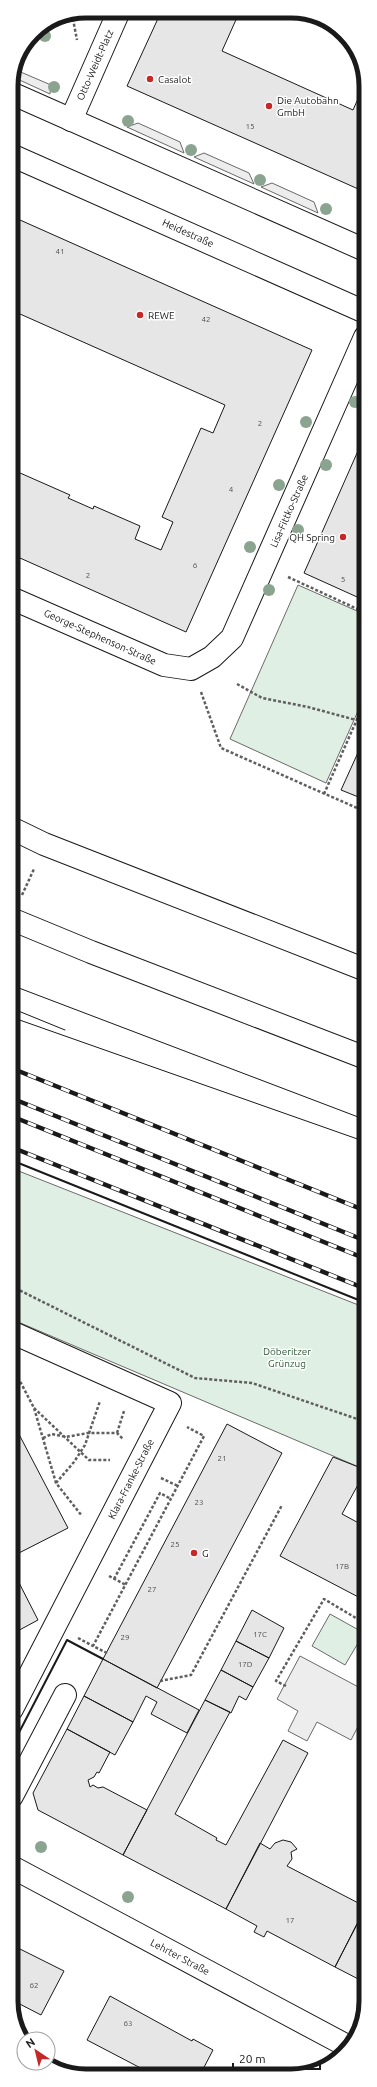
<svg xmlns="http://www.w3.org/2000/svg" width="377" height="2087" font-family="Ubuntu,sans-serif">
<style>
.green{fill:#e0efe3;stroke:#6a6a6a}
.parking{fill:#ededed;stroke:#6a6a6a}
.building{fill:#e6e6e6;stroke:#1a1a1a}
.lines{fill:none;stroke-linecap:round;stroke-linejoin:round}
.minor-casing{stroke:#1a1a1a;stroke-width:24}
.major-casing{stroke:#1a1a1a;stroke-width:24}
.path{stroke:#5f5f5f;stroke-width:2.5;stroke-dasharray:3 2;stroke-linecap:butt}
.minor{stroke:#fff;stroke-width:22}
.major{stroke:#fff;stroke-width:22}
.tram{stroke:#1a1a1a;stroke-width:1}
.rail-casing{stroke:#1a1a1a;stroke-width:4.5}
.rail{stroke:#fff;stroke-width:3;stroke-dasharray:9;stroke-linecap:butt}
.wall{stroke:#1a1a1a;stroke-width:2}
.tree{fill:#8aa48f}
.poi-dot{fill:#c62828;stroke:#fff;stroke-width:1.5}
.labels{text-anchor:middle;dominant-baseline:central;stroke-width:3;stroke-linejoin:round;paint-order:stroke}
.number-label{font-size:8px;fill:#4d4d4d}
.street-label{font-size:10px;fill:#1a1a1a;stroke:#fff}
.poi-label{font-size:10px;fill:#1a1a1a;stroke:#fff;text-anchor:start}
.park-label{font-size:10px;fill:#2b5a34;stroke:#fff}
.rim{fill:none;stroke:#1a1a1a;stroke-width:5}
</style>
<rect width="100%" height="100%" fill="#fff"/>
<path class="green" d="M298,585l68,30v78l-40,90 -96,-44z
M11,1168l355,140v162l-355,-151z
M330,1614l34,19 -19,32 -33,-19z"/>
<path class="parking" d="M16,70l35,15 -1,9 -37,-17z
M138,123l42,19 4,11 -57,-26z
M204,153l45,20 5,11 -60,-27z
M272,183l42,19 4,11 -57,-26z
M300,1656l66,35v20l-15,29 -34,-18 -10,19 -19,-10 10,-20 -21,-12z"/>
<path class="building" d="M161,12l78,1 -17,38 131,59 12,-27v109l-238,-106z
M11,216l301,134 -126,282 -175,-78v-85l59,26 -2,3 25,11 1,-3 46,20 -5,13 26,11 12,-28 -11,-5 39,-89 12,5 12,-28 -214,-95z
M365,435l1,166 -62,-28z
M366,735v65l-25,-10z
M11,1419l57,109 -53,27 -3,-7z
M227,1424l55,29 -125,235 -54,-29z
M333,1457l33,13 -24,44 24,13v74l-86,-45z
M12,1569l26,51 -26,14z
M252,1610l32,18 -15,30 -33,-17z
M236,1641l33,17 -16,29 -32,-17z
M103,1659l96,51 -12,23 -36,-19 6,-12 -11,-6 -13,26 -49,-26z
M221,1670l32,17 -7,13 -7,-4 -8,17 -26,-13z
M84,1696l49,26 -18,33 -48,-26z
M205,1700l25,12 -55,102 42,24 -1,2 10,5 57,-105 25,13 -82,156 -103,-54z
M67,1729l43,23 -11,21 -2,-1 -3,5 -6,3 2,7 3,-2 5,3 5,-1 44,23 -24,45 -85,-45 -5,-17z
M283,1840l8,2 6,7 -6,3 1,7 -5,7 79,41 -31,60 -68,-36 -3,6 -10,-5 3,-6 -31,-17 34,-66 10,6 5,-6z
M362,1914l4,2v67l-31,-16z
M12,1945l52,26 -23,44 -29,-15z
M110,1996l82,45 1,-2 20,11 -13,25h-46l-67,-35z"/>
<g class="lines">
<defs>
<path id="minor" d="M71,120l48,-109
M11,598l153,67 27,4 21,-12 20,-19 133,-301
M11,828l33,16 322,126
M11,919l80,33 275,106
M11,1332l159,71 -158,306
M12,1796l53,-101
M12,1867l337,180"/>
<path id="major" d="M11,93l354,157
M11,155l354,157"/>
</defs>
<use href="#minor" class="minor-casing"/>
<use href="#major" class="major-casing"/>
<path class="path" d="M72,14l5,26
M288,577l78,36
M237,684l25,14 46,9 48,13
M201,692l20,56 145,64
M324,794l42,-95
M22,895l12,-26
M11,1286l184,92 57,5 114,39
M11,1364l23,44 22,75 26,33
M34,1408l55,52h21
M117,1433l7,-22
M43,1438l9,-4 14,3 22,-4h29l6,6
M161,1478l17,8
M56,1483l18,-21 11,-17 15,-44
M109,1576l17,9
M114,1579l46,-86 11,6
M78,1638l15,8
M107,1653l-14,-7 111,-210 -17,-9
M160,1681l31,-6 91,-170
M286,1686l-10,-5 48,-82 42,25"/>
<use href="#minor" class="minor"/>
<use href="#major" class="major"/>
<path class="tram" d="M11,985l355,135
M11,1008l54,22
M11,1017l355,125"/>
<defs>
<path id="rail" d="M11,1068l355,143
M11,1098l355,143
M11,1116l355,143
M11,1147l355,142"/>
</defs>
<use href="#rail" class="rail-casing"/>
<use href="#rail" class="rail"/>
<path class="wall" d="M11,1160l355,143
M12,1746l55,-106 36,19"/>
</g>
<g class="tree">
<circle cx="45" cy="36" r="6"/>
<circle cx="54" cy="87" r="6"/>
<circle cx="128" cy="121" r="6"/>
<circle cx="191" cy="150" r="6"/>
<circle cx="260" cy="180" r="6"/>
<circle cx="326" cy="209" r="6"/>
<circle cx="355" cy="402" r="6"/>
<circle cx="306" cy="422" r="6"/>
<circle cx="326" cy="465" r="6"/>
<circle cx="279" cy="485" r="6"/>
<circle cx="298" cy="530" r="6"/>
<circle cx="250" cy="547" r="6"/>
<circle cx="269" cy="590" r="6"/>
<circle cx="41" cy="1847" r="6"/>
<circle cx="128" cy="1897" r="6"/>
</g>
<g class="poi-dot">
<circle cx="150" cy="79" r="4"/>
<circle cx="269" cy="106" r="4"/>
<circle cx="140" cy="315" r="4"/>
<circle cx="343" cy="537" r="4"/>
<circle cx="194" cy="1553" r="4"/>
</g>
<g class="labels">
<g class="number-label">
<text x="250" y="126">15</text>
<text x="60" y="251">41</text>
<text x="206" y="319">42</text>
<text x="260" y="423">2</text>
<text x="231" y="489">4</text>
<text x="195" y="565">6</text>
<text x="88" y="575">2</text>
<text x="343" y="579">5</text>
<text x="222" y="1458">21</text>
<text x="199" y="1502">23</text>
<text x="175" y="1544">25</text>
<text x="342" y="1566">17B</text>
<text x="152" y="1589">27</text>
<text x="260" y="1634">17C</text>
<text x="125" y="1637">29</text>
<text x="245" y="1664">17D</text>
<text x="290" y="1920">17</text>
<text x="34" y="1985">62</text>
<text x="128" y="2023">63</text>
</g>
<g class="street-label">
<text transform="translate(95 65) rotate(-66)">Otto-Weidt-Platz</text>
<text transform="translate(188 233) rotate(24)">Heidestraße</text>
<text transform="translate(289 511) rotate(-66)">Lisa-Fittko-Straße</text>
<text transform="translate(100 637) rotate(24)">George-Stephenson-Straße</text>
<text transform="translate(131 1479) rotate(-63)">Klara-Franke-Straße</text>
<text transform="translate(180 1957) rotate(28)">Lehrter Straße</text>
</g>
<g class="poi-label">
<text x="158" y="79">Casalot</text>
<text x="277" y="100">Die Autobahn<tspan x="277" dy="12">GmbH</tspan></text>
<text x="148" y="315">REWE</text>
<text x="335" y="537" text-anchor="end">QH Spring</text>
<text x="202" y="1553">G</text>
</g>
<g class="park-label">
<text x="287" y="1351">Döberitzer<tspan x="287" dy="12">Grünzug</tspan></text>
</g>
</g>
<path d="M0 0H377V2087H0ZM86 18H291A68 68 0 0 1 359 86V2001A68 68 0 0 1 291 2069H86A68 68 0 0 1 18 2001V86A68 68 0 0 1 86 18Z" fill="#fff" fill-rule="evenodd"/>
<path class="rim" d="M86 18H291A68 68 0 0 1 359 86V2001A68 68 0 0 1 291 2069H86A68 68 0 0 1 18 2001V86A68 68 0 0 1 86 18Z"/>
<g transform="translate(36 2051) rotate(325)"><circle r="19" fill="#ffffff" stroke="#a3a3a3"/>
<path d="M0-3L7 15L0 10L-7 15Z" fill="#c62828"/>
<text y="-6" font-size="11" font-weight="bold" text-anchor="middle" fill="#1a1a1a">N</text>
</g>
<path d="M233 2063v6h87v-6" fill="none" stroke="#1a1a1a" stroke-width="2"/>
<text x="239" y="2063" font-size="12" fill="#1a1a1a" stroke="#ffffff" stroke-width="3" paint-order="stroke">20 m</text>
</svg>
